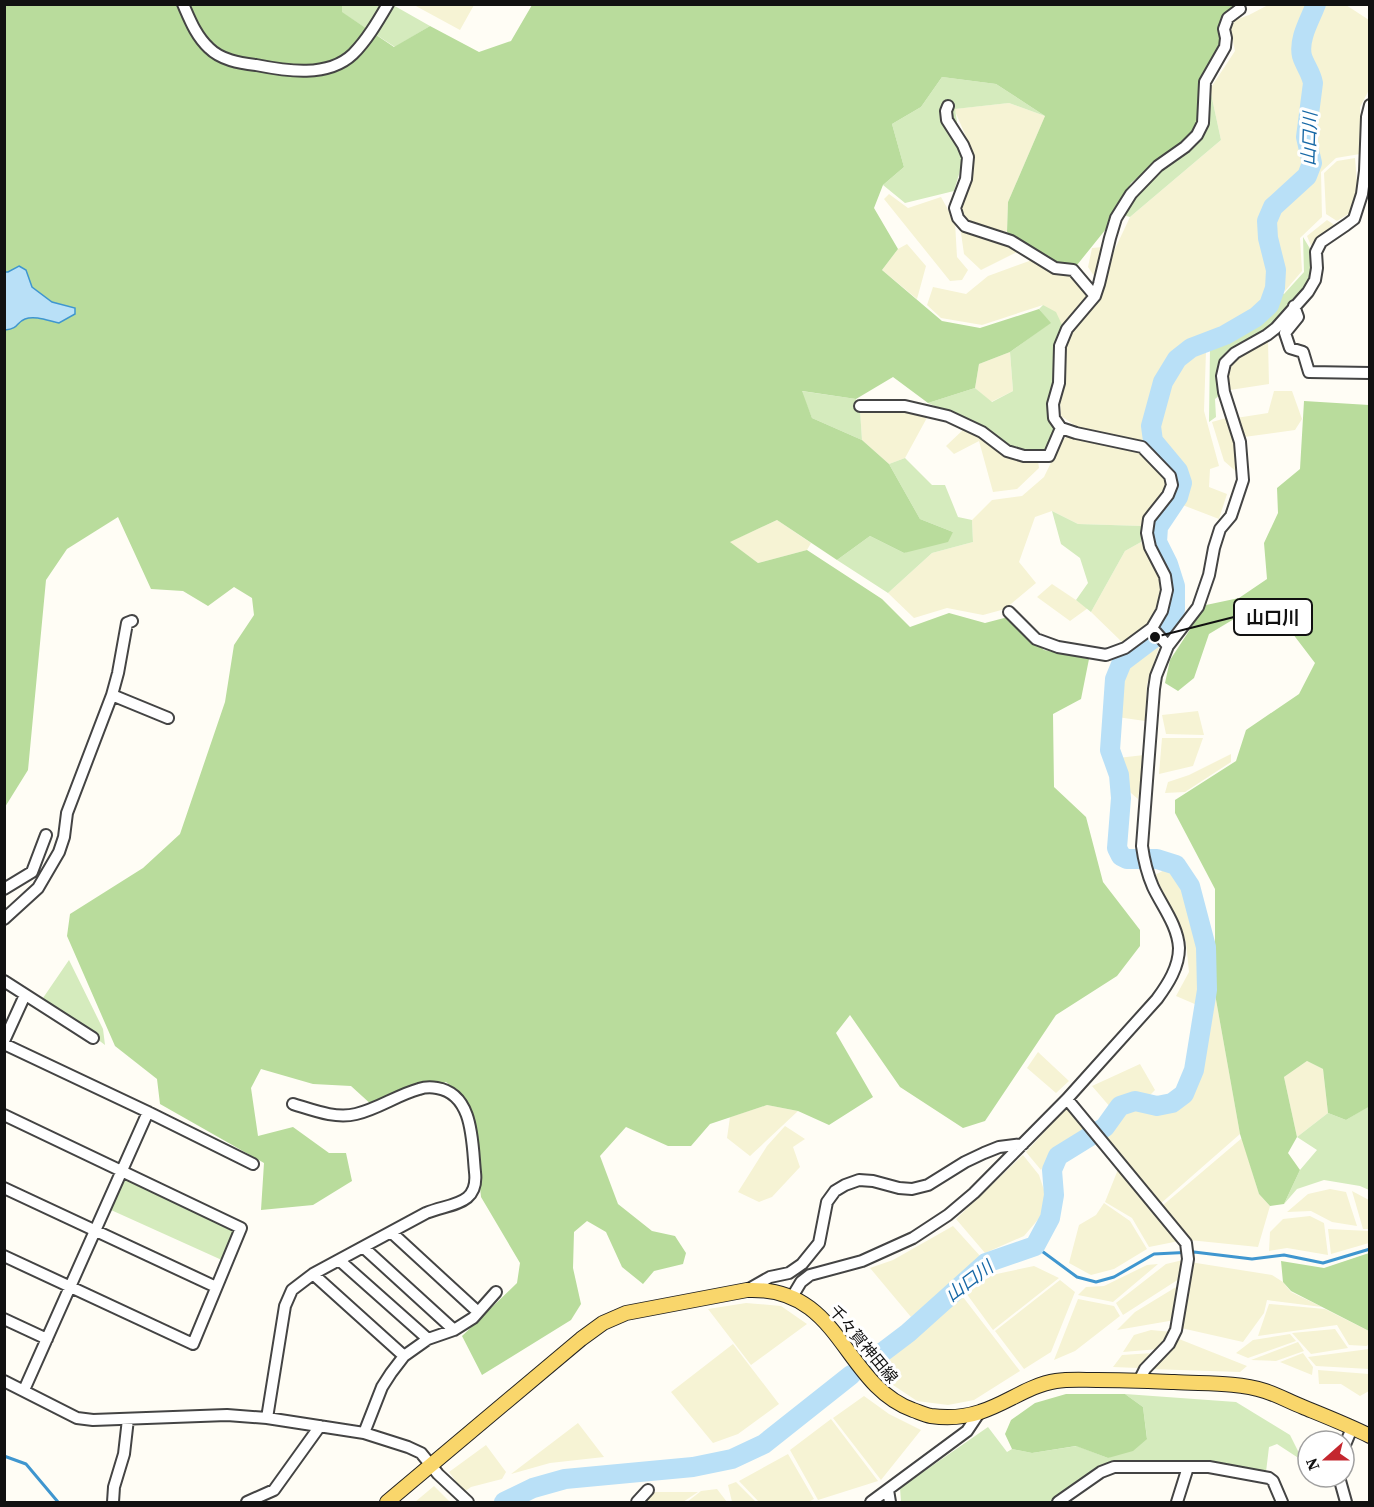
<svg xmlns="http://www.w3.org/2000/svg" width="1374" height="1507" font-family="'Source Serif 4','Noto Sans JP',serif">
<style>
.farmland{fill:#f6f3d4}
.green{fill:#d5ebbd}
.forest{fill:#b9dc9c}
.water{fill:#b9e0f7;stroke:#3f96cf;stroke-width:1.5}
.lines{fill:none;stroke-linecap:round;stroke-linejoin:round}
.stream{stroke:#3f96cf;stroke-width:3}
.river{stroke:#b9e0f7;stroke-width:20}
.minor-casing{stroke:#444;stroke-width:14}
.major-casing{stroke:#222;stroke-width:16}
.minor{stroke:#fff;stroke-width:10}
.major{stroke:#f9d66b;stroke-width:14}
.labels{text-anchor:middle;dominant-baseline:central;stroke-width:6;stroke-linejoin:round;paint-order:stroke}
.street-label{font-size:16px;fill:#111;stroke:#fff}
.water-label{font-size:18px;font-style:italic;fill:#1768a6;stroke:#fff}
.leader{fill:none;stroke:#111;stroke-width:2}
.callout-dot{fill:#111;stroke:#fff;stroke-width:2}
.callout{fill:#fff;stroke:#111;stroke-width:2}
.callout-label{font-size:18px;text-anchor:middle;font-weight:bold;fill:#111}
</style>
<rect width="100%" height="100%" fill="#fffdf5"/>
<path class="farmland" d="M1324,4l22,1 23,15v70l-9,17v47l-24,4 -15,14 1,45 -22,21 2,33 -17,20 -13,-64 9,-19 31,-29 6,-18 -6,-19 6,-65 -13,-29z
M414,5h60l-14,25z
M1268,5h42l-16,37 1,16 11,21 -7,62 8,20 -4,10 -33,33 -10,20 10,57 -13,27 -34,21 -37,14 -18,16 -24,57 -1,26 -60,-11 -22,-15 -1,-14 4,-23 2,-39 35,-45 13,-44 16,-34 91,-77 -11,-51 25,-38 -5,-23 5,-8 14,-5z
M1009,103l36,13 -37,86 -1,30 -42,-10 -6,-12 15,-55 -20,-46z
M1355,158l3,37 -8,18 -13,8 -11,-7 -2,-41 13,-12z
M889,194l19,14 33,-11 14,25 2,35 11,13 -6,10 -12,1 -66,-82z
M1327,220l9,6 -19,11 -5,11 -5,-12z
M960,226l59,25 -38,19 -17,-16z
M907,244l19,22 -9,33 -35,-29 16,-21z
M1103,247l-7,32 -8,-12 4,-19z
M1032,260l38,14 18,22 -25,31 -20,-22 -61,20 -41,-7 -14,-13 6,-18 33,7 22,-18z
M1268,341l1,43 -39,6 -4,-17 9,-16z
M1206,351l-2,60 15,55 -9,3 -1,18 18,7 -8,25 -39,-15 7,-22 -3,-14 -27,-33 11,-53 19,-25z
M1010,352l3,39 -22,11 -16,-14 4,-24z
M1274,391h18l10,28 -7,11 -51,7 -8,-19 32,-5z
M860,410h44l25,4 -24,44 -16,6 -27,-24z
M1226,418l10,25 3,31 -15,-13 -12,-39z
M965,428l18,10 30,21 25,2 1,7 -22,21 -24,3 -14,-51 -25,13 -8,-8z
M1068,436l72,15 27,27v13l-24,35 -65,-2 -26,-13 -17,6 -16,45 17,21 -31,26 -22,6 -36,-7 -33,10 -26,-25 44,-40 41,-11 -1,-22 20,-20 30,-4 22,-19 18,-37z
M777,520l34,23 -4,7 -49,13 -29,-21z
M1141,542l20,36 -2,28 -8,16 -28,21 -32,-31 34,-61z
M1052,584l36,24 -18,13 -33,-24z
M1160,644l-13,40 -2,37 -28,-4 5,-49z
M1198,711l6,24 -38,-1 -4,-19z
M1162,738h41l-10,28 -34,8z
M1231,754v8l-46,30 -20,1 3,-11 21,-7z
M1144,755l-6,44 -14,-12 -6,-29z
M1170,867l9,11 22,68 1,36 -5,23 -21,-9 13,-24 -3,-30 -31,-67z
M1215,994l25,140 -81,71 -57,-68 23,-24 9,-6 31,6 16,-9 16,-25z
M1038,1052l31,29 -13,12 -29,-25z
M1307,1061l16,8 5,44 -31,24 -13,-60z
M1140,1064l15,26 -5,5h-26l-13,13 -19,-22z
M767,1105l31,6 -48,45 -23,-18 3,-21z
M1068,1106l19,26 -34,20 -12,18 -15,-18z
M785,1126l20,13 -12,8 7,20 -28,30 -13,5 -21,-10 29,-46z
M1242,1138l17,56 11,12 -12,41 -69,-7 -27,-34z
M1023,1155l16,20 6,18 -4,23 -17,20 -39,17 -29,-34z
M1119,1167l60,74 -30,6 -17,-29 -27,-16z
M1330,1189l16,3 11,34 -25,-4 -21,-11 -24,1 21,-18z
M1352,1191l17,9v29h-6z
M1104,1203l26,18 17,28 -33,20 -23,6 -22,-12 10,-38 17,-10z
M1310,1216l14,7 4,32 -41,-7 -18,3 1,-19 13,-13z
M953,1226l28,31 -70,60 -41,-49 23,-8z
M1328,1229l41,2v12l-38,11z
M1183,1260l-4,19 -56,36 -7,-12 50,-39z
M1190,1262l82,13 11,7 8,10 31,15 -55,-7 -3,13 -21,29 -62,-14z
M1158,1264l-45,38 -35,-7 8,-8 18,-1 43,-21z
M1034,1266l25,12 -66,52 -27,-37 26,-18z
M1060,1280l15,12 -24,60 -27,17 -29,-38z
M1181,1284l-6,36 -58,10 18,-18z
M963,1297l57,74 -46,29 -26,5 -31,-4 -24,-16 -17,-18z
M1078,1299l36,7 6,10 -45,35 -21,9z
M746,1303l35,3 26,18 -56,41 -43,-56z
M1269,1304l56,5 44,22v12l-2,3 -18,-1 -12,-20 -79,11z
M1335,1329l13,19 -37,6 -19,-21z
M1151,1330l21,2 -13,17 -36,3 11,-17z
M1290,1334l6,7 -48,17 -12,-5 17,-13z
M1179,1339l68,27 -7,6 -90,-3z
M1298,1342l6,9 -28,10 -25,-1z
M733,1344l46,60 -41,30 -25,9 -42,-51z
M1369,1349v20l-53,-3 -8,-9z
M1153,1353l-15,15 -25,-1 9,-12z
M1303,1353l10,14 -1,8 -32,-13z
M1318,1370l51,4v17l-9,5 -19,-12h-22z
M864,1396l25,18 32,16 -40,50 -48,-62z
M831,1419l47,62 -60,19 -28,-50z
M578,1423l26,34 -54,6 -39,11z
M486,1445l20,27 -4,7 -31,8 -7,5 -15,-20z
M788,1454l26,45 -6,3h-49l-20,-21z
M736,1482l20,20h-24l-4,-17z
M434,1486l16,16h-35z
M717,1489l10,13h-40l14,-11z
M655,1492h43l-15,10h-40z"/>
<path class="green" d="M342,5h51l37,21 -35,21 -54,-35z
M942,77l54,7 49,32 -36,-13 -54,6 8,52 -9,30 -49,12 -22,-18 21,-18 -12,-43 29,-17z
M1210,89l11,51 -91,77 -7,-2 29,-38 36,-27 18,-20z
M1303,237l9,15 -1,27 -41,48 -44,25 -7,17 1,26 -5,4 1,18 -7,5 1,-74 52,-29 13,-13 4,-15 5,3 20,-22z
M1043,305l13,7 7,15 -7,49 -9,31 8,20 -9,26 -28,-2 -35,-23 -55,-25 47,-15 17,14 21,-11 -3,-39 40,-29 -11,-14z
M801,391l55,8 4,11 2,30 -50,-22z
M905,458l27,27h13l13,32 14,3 1,22 -41,11 -44,40 -51,-33 33,-24 34,17 49,-21 -33,-13 -31,-55z
M1052,511l26,13 65,2 -2,16 -16,9 -34,61 -15,-12 12,-17 -8,-25 -19,-14z
M69,960l34,69 2,16 -62,-47z
M1369,1106v84l-9,-4 -36,-6 -27,9 -13,15 16,-34 17,-20 -20,-13 31,-24 18,7z
M128,1177l108,52 -12,32 -113,-51 13,-31z
M1125,1394l111,8 54,33 13,26 -26,-17 -8,3 -3,25 -157,-8 -56,38h-152l-1,-14 88,-61 19,25 5,-3 20,4 45,-7 31,12 39,-20 -4,-31z"/>
<path class="forest" d="M5,5h337v7l52,35 36,-21 49,26 32,-11 21,-36h710l-22,14 4,21 -22,43 -4,41 -14,16 -53,43 -25,46 -29,36 -23,-2 -47,-31 1,-30 37,-86 -49,-32 -54,-7 -21,30 -29,17 12,43 -21,18 -9,23 24,41 -16,21 60,51 38,7 59,-19 12,14 -41,29 -31,12 -4,24 -47,15 -35,-26 -37,22 -54,-8 10,27 50,22 27,24 31,55 33,13 -5,10 -44,11 -34,-17 -33,24 -60,-40 -47,22 28,21 49,-13 75,49 28,28 39,-14 36,10 23,-6 36,33 45,9 -8,40 -28,15 1,73 32,30 17,65 37,48v16l-23,30 -61,39 -71,106 -22,7 -63,-41 -50,-72 -14,18 37,64 -44,28 -31,-14 -31,-6 -57,19 -19,22h-23l-42,-19 -26,29 18,48 34,27 23,5 11,17 -3,11 -29,7 -11,13 -21,-17 -16,-35 -19,-11 -13,11 -1,36 8,36 -10,16 -89,55 -20,-39 55,-53 3,-20 -39,-66 -9,-83 -11,-20 -15,-12 -73,24 -22,-20 -38,-2 -52,-15 -10,19 7,48 35,-9 36,26h17l6,28 -39,24 -52,5 3,-47 -104,-59 -3,-25 -42,-33 -48,-110 3,-22 73,-46 37,-34 45,-132 9,-57 20,-30 -2,-17 -18,-11 -26,19 -25,-15 -32,-2 -33,-72 -51,32 -21,31 -18,190 -23,37v-477c14,-2 10,-7 20,-11 10,-4 24,2 33,4l17,-9v-6l-23,-6 -20,-15 -13,-21 -12,7 -2,-1z
M1304,401l65,4 1,701 -24,14 -18,-7 -5,-44 -16,-8 -23,16 13,60 -9,16 12,17 -16,34 -14,2 -11,-12 -19,-60 -25,-140v-105l-40,-76v-13l61,-39 10,-31 53,-36 16,-31 -35,-46 -28,15 -18,-13 -25,15 -15,44 -16,13 -13,-8 5,-23 36,-55 33,-7 28,-19 -3,-36 14,-30 -1,-25 23,-19z
M1369,1253v78l-78,-40 -8,-9 -2,-21 43,7z
M1066,1394h59l18,13 4,32 -14,12 -25,7 -32,-12 -44,7 -20,-4 -7,-15 6,-14 24,-17z"/>
<path class="water" d="M19,266l7,4 6,17 20,15 23,6v6l-16,9c-10,-2 -24,-8 -34,-4 -10,4 -5,9 -20,11v-58h3z"/>
<g class="lines">
<path class="stream" d="M1035,1246l42,31 19,5 18,-5 40,-23 40,-2 58,7 32,-4 39,8 47,-14
M4,1456l22,8 32,38"/>
<path class="river" d="M875,1358l33,-25 78,-70 49,-17 15,-28 4,-23 -2,-25 6,-14 47,-29 15,-21 15,-5 22,5 15,-3 12,-9 10,-24 13,-80 -1,-43 -16,-61 -14,-21 -19,-6h-30l-6,-3 -4,-8 4,-50 -2,-23 -9,-25 5,-71 7,-17 33,-25 20,-27v-24l-7,-22 -11,-22 1,-15 20,-30 4,-14 -4,-12 -25,-30 -2,-15 12,-44 14,-23 14,-11 34,-13 31,-18 13,-12 6,-17 1,-18 -8,-32 -1,-17 6,-14 34,-31 5,-13 -6,-26 7,-54c-2,-11 -8,-17 -11,-27 -4,-17 8,-36 14,-52
M504,1502l29,-14 32,-9 128,-12 39,-8 32,-15 87,-69"/>
<defs>
<path id="minor" d="M183,4c7,16 13,32 26,44 12,12 30,15 47,17 30,6 72,13 97,-11 14,-14 25,-33 35,-50
M948,106l-2,5 1,9 16,25 5,12 -2,22 -11,29 3,10 7,8 46,15 44,27 18,2 22,26
M1294,306l4,11 -13,16 5,15 13,4 6,20 61,1
M860,406h45l43,10 34,16 25,19 17,5h25l12,-28
M1009,612l27,27 22,8 48,8 19,-7 27,-20 10,-17 5,-21 -2,-14 -15,-29 -3,-14 2,-14 19,-24 4,-10 -2,-9 -28,-29 -66,-14 -15,-5 -7,-10 -1,-14 6,-21 1,-37 7,-17 28,-33 4,-12 11,-46 6,-20 15,-24 27,-28 27,-19 12,-12 6,-12 2,-41 20,-35 1,-9 -2,-9 4,-11 12,-9
M1152,628l16,18
M112,695l56,23
M4,889l28,-17 14,-37
M4,919l34,-31 21,-36 5,-15 3,-24 45,-118 6,-22 9,-50 5,-2
M4,981l89,57
M4,1041l21,-46
M4,1044l144,68 105,52
M1067,1099l114,138 5,6 2,16 -12,71 -7,14 -24,25 -6,12
M4,1115l237,113 -48,116 -189,-88
M4,1188l212,99
M391,1232l87,80
M363,1247l91,83
M339,1260l89,79
M313,1274l91,82
M747,1290l23,-13 19,-4 13,-9 17,-21 8,-41 8,-11 10,-6 14,-5 14,1 26,7 13,1 16,-4 37,-23 19,-9 15,-6 24,-3
M792,1297l9,-15 9,-7 52,-14 51,-23 35,-23 26,-22 93,-94 90,-100c11,-15 22,-32 22,-51 -1,-22 -17,-42 -26,-61 -6,-14 -9,-26 -11,-41l12,-157 2,-13 12,-30 30,-39 11,-32 5,-27 6,-19 11,-13 12,-36 -3,-38 -16,-50 -2,-16 3,-13 10,-10 32,-18 9,-7 32,-36 7,-12 2,-12 -1,-16 5,-10 25,-17 8,-6 8,-25 3,-23 2,-54 3,-12
M4,1319l43,20
M4,1381l73,37 16,2 134,-5 40,3 97,15 44,14 13,6 17,21 30,28
M24,1390l124,-278
M267,1418l18,-112 7,-16 21,-16 113,-61c24,-10 53,-7 49,-41 -3,-29 -1,-78 -38,-84 -6,-1 -12,-1 -18,1 -22,6 -41,20 -63,25 -21,5 -43,-4 -63,-10
M364,1433l18,-46 9,-14 13,-17 24,-17 26,-9 19,-12 23,-26
M1344,1447l8,-19
M1339,1477l7,25
M888,1490l2,12
M113,1502l1,-15 10,-33 4,-35
M247,1502l27,-12 46,-64
M637,1502l11,-12
M871,1502l96,-71 12,-18
M1058,1502l43,-30 13,-5h95l60,11 4,3 9,21
M1177,1502l11,-35"/>
<path id="major" d="M387,1502l194,-163 22,-16 23,-10 121,-23c95,-4 95,94 166,120 6,2 12,5 18,6 15,2 34,1 49,-4 26,-8 49,-27 76,-31 13,-2 27,-1 41,-1 26,0 51,1 77,2 30,2 62,0 91,9 13,4 25,11 38,16 22,9 45,18 67,29"/>
</defs>
<use href="#minor" class="minor-casing"/>
<use href="#major" class="major-casing"/>
<use href="#minor" class="minor"/>
<use href="#major" class="major"/>
</g>
<g class="labels">
<g class="street-label">
<text transform="translate(864 1344) rotate(50)">千々賀神田線</text>
</g>
<g class="water-label">
<text transform="translate(1309 139) rotate(-88)">山口川</text>
<text transform="translate(969 1281) rotate(-37)">山口川</text>
</g>
</g>
<path class="leader" d="M1155 637L1234 617"/>
<circle class="callout-dot" cx="1155" cy="637" r="6"/>
<rect class="callout" x="1234" y="599" width="78" height="36" rx="6"/>
<g class="callout-label">
<text x="1273" y="624">山口川</text>
</g>
<rect width="1374" height="1507" fill="none" stroke="#111111" stroke-width="12"/>
<g transform="translate(1326 1459) rotate(249)"><circle r="28" fill="#ffffff" stroke="#a0a0a0" stroke-width="1.5"/>
<path d="M0-4.5L10 22L0 15L-10 22Z" fill="#c4262e"/>
<text y="-9" font-size="16" font-weight="bold" text-anchor="middle" fill="#111111">N</text>
</g>
</svg>
